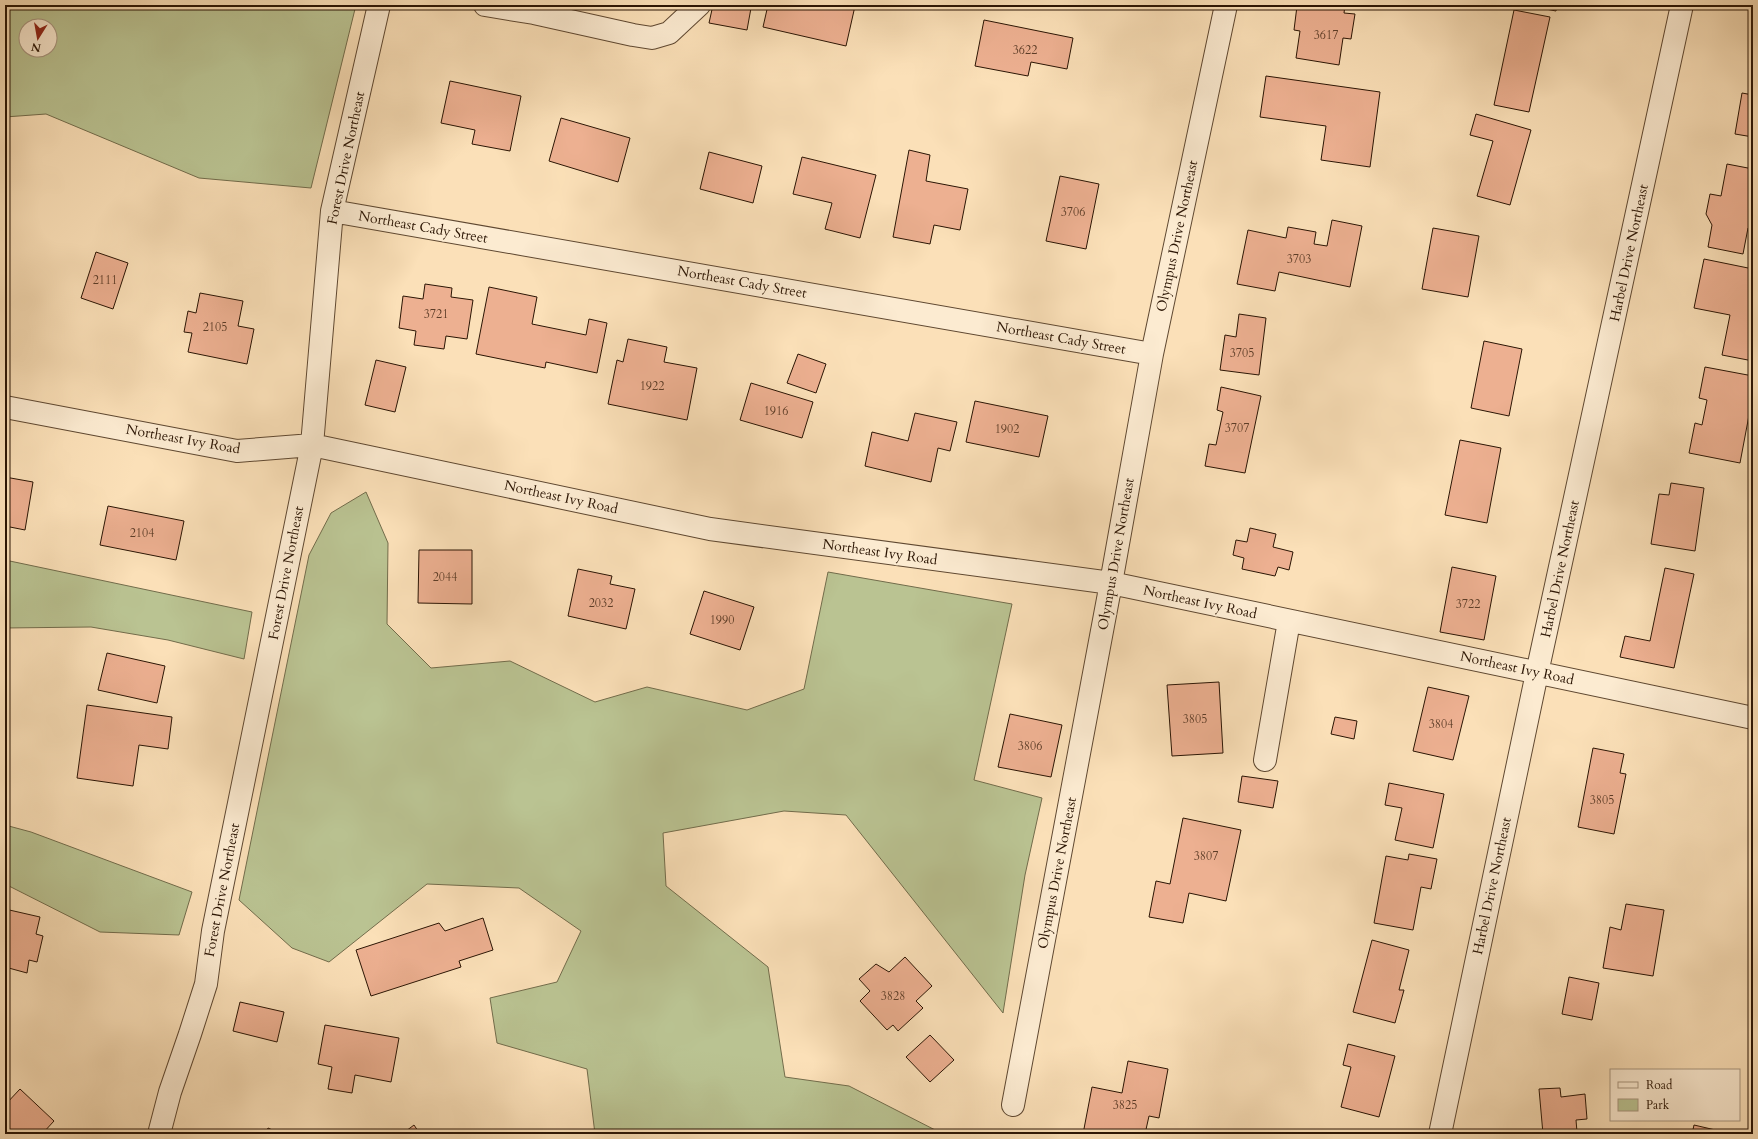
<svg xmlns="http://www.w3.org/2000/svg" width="1758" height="1139" font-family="Cardo,serif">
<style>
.green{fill:#bac392;stroke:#726c4b;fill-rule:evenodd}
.building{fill:#edb091;stroke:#2b1504}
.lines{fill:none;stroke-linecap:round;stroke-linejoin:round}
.minor-casing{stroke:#5f4831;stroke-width:24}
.minor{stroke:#fcebd1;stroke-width:22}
.labels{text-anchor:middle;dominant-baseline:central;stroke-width:4;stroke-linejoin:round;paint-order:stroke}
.number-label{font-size:12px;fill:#5c3c27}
.street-label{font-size:14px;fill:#2b1504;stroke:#fcebd1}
</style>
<rect width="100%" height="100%" fill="#fbe0b8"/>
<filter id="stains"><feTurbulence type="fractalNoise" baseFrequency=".005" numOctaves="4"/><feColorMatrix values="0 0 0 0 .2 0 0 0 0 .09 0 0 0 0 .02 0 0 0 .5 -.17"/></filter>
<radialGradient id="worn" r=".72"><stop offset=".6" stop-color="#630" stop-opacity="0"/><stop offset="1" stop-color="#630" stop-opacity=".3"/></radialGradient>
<path class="green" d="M5,5h351l-45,183 -112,-10 -153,-64 -41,3zM26,26h24v24h-24z
M366,492l22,51 -1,81 44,44 79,-7 85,41 52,-15 100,23 57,-21 24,-117 184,32 -38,176 68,18 -17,77 -22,138 -157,-198 -62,-4 -121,22 3,53 102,81 17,110 64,9 94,48h-348l-8,-65 -90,-26 -7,-45 67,-16 24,-51 -62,-43 -92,-4 -98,78 -37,-14 -53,-48 70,-345 22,-42z
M5,560l247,52 -8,47 -76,-19 -77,-13 -86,1z
M5,825l26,7 161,60 -13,43 -79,-3 -95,-48z"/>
<path class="building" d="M633,5h20l-1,4z
M713,5h25l13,3 -4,22 -38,-7z
M768,5l87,1 -9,40 -83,-19z
M1061,5h17l-1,3z
M1311,5h34l-1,8 11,1 -4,25 -8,-1 -4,27 -43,-7 4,-27 -6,-1 3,-24 14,2z
M1525,5h32l-1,6z
M1514,10l36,7 -21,95 -35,-7z
M984,20l89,18 -6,31 -36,-7 -3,14 -53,-10z
M1266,76l114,16 -10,75 -49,-7 5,-34 -66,-9z
M450,81l71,15 -11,55 -38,-7 3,-14 -34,-7z
M1742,93l11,2v42l-18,-3z
M1476,114l55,16 -21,75 -33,-9 16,-55 -23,-6z
M561,118l69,20 -12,44 -69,-21z
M909,150l21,5 -4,26 42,8 -8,41 -26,-5 -4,19 -37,-7z
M709,152l53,14 -9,37 -53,-14z
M802,157l74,18 -16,63 -35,-9 7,-26 -39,-9z
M1727,164l26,5v60l-5,-1 -5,26 -35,-7 4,-22 -6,-11 4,-20 11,2z
M1060,176l39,8 -13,65 -40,-8z
M1332,220l30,6 -12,61 -71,-15 -4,19 -38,-7 11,-54 38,8 2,-11 28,5 -2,12 13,2z
M1433,228l46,8 -11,61 -46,-8z
M96,252l32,11 -15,46 -32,-11z
M1704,259l49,10v92l-31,-6 8,-40 -36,-7z
M425,284l27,4 -1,9 22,3 -6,39 -21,-3 -2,13 -30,-4 2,-14 -17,-3 4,-32 20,3z
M489,287l48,10 -5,27 54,11 3,-16 18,4 -10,50 -51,-11 -1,6 -69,-14z
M200,293l43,8 -5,25 16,3 -7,35 -59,-12 4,-19 -8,-1 4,-21 8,2z
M1239,314l27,4 -7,57 -39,-5 5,-35 11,2z
M628,339l39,8 -3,15 33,6 -10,52 -79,-16 9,-44 6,2z
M1484,341l38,8 -13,67 -38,-8z
M798,354l28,10 -10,29 -29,-10z
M376,360l30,7 -11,45 -30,-7z
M1705,367l48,9v18l-13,69 -51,-10 6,-30 7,2 5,-25 -8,-2z
M751,383l62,19 -11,36 -62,-18z
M1221,387l40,9 -16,77 -40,-7 4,-22 7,1 7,-33 -6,-2z
M975,401l73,15 -9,41 -73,-15z
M915,413l42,9 -7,29 -12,-3 -7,34 -66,-16 7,-34 36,9z
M1460,440l41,8 -14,75 -42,-8z
M5,477l28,5 -8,48 -20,-4z
M1671,483l33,5 -9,63 -44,-7 8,-50 10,1z
M108,506l76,15 -8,39 -76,-15z
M1250,528l26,6 -3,13 20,5 -4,18 -11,-3 -3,9 -33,-7 2,-11 -11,-3 3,-15 11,2z
M419,550h53v54l-54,-1z
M1452,567l44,9 -12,64 -44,-8z
M1665,568l29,6 -20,94 -54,-11 5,-21 25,5z
M578,569l34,7 -2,8 25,5 -9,40 -58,-13z
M704,591l50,16 -14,43 -50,-16z
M107,653l58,13 -8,37 -59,-13z
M1219,682l4,71 -51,3 -5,-71z
M1428,687l41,9 -16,64 -40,-9z
M87,705l85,12 -4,32 -29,-4 -6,41 -56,-8z
M1010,714l52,11 -11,52 -53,-10z
M1335,717l22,4 -3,18 -23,-5z
M1593,748l31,6 -4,19 6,1 -12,60 -36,-7z
M1242,776l36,5 -5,27 -35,-6z
M1389,783l55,11 -11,54 -38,-8 7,-32 -17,-3z
M1183,818l58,12 -15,71 -37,-8 -6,30 -34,-6 7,-36 14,3z
M1409,854l28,5 -6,30 -10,-2 -8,43 -39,-7 12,-67 22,4z
M1626,904l38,6 -11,66 -50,-8 7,-41 11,3z
M5,909l35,8 -4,17 7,2 -6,26 -8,-2 -2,13 -22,-6v-28l2,-9h-2z
M483,918l10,32 -34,11 2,6 -90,29 -15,-46 83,-27 6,8z
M1372,940l37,10 -10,40h5l-9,33 -42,-11z
M905,957l27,29 -16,15 7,7 -25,23 -5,-6 -6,5 -27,-29 10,-10 -11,-12 17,-15 13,8z
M1569,977l30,6 -7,37 -30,-6z
M240,1002l44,10 -7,30 -44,-11z
M325,1025l74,13 -8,44 -36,-7 -3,18 -24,-4 4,-22 -14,-3z
M930,1035l24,25 -24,22 -24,-25z
M1348,1044l47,12 -16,61 -38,-10 10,-40 -8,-2z
M1128,1061l40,8 -9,49 -10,-2 -4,18h-62l9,-47 30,6z
M1560,1088l1,9 24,-3 2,25 -11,1 1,12 -34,2 -4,-45z
M20,1089l34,32 -12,13h-37v-29z
M414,1125l6,9h-18z
M1694,1125l30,7v2h-32z
M268,1128l13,6h-16z"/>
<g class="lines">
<defs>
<path id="minor" d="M485,5l49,8 99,22 19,3 17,-5 30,-28
M332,211l820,143
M5,407l232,44 75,-6 398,84 401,54 642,135
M1265,760l24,-139
M1013,1105l98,-522 41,-229 74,-349
M159,1134l11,-42 20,-58 16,-50 7,-53 99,-486 20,-234 47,-206
M1440,1134l97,-461 145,-668"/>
</defs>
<use href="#minor" class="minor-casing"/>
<use href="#minor" class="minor"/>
</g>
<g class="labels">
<g class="number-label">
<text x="1326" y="35">3617</text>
<text x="1025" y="50">3622</text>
<text x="1073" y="212">3706</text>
<text x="1299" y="259">3703</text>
<text x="105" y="280">2111</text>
<text x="436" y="314">3721</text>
<text x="215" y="327">2105</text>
<text x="1242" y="353">3705</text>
<text x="652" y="386">1922</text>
<text x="776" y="411">1916</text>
<text x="1237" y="428">3707</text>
<text x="1007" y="429">1902</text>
<text x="142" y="533">2104</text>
<text x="445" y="577">2044</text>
<text x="601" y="603">2032</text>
<text x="1468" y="604">3722</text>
<text x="722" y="620">1990</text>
<text x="1195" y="719">3805</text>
<text x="1441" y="724">3804</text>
<text x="1030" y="746">3806</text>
<text x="1602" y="800">3805</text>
<text x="1206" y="856">3807</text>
<text x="893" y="996">3828</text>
<text x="1125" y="1105">3825</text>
</g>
<g class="street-label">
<text transform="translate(346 158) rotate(-78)">Forest Drive Northeast</text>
<text transform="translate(423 227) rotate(10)">Northeast Cady Street</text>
<text transform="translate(1177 236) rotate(-78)">Olympus Drive Northeast</text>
<text transform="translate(1629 253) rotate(-78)">Harbel Drive Northeast</text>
<text transform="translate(742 282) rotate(10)">Northeast Cady Street</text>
<text transform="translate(1061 338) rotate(10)">Northeast Cady Street</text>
<text transform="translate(183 439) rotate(10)">Northeast Ivy Road</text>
<text transform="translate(561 497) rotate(12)">Northeast Ivy Road</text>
<text transform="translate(880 552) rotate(8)">Northeast Ivy Road</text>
<text transform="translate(1116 554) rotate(-80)">Olympus Drive Northeast</text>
<text transform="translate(1560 569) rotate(-78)">Harbel Drive Northeast</text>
<text transform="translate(286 573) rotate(-79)">Forest Drive Northeast</text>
<text transform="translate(1200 602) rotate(12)">Northeast Ivy Road</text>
<text transform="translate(1517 668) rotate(12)">Northeast Ivy Road</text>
<text transform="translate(1057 873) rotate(-79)">Olympus Drive Northeast</text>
<text transform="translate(1492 886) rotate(-78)">Harbel Drive Northeast</text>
<text transform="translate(222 890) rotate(-79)">Forest Drive Northeast</text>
</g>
</g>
<rect width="1758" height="1139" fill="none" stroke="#fbe0b8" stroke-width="20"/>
<rect x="6" y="6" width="1746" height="1127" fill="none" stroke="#2b1504" stroke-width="2"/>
<rect x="10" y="10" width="1738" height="1119" fill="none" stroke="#2b1504"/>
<rect x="1610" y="1069" width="130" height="52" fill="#fcebd1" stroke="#a8957f"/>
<rect x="1618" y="1082" width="20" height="6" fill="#fcebd1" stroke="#a8957f"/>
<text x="1646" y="1089" font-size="12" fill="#2b1504">Road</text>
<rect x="1618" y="1099" width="20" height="12" fill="#bac392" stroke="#a8957f"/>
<text x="1646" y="1109" font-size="12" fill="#2b1504">Park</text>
<g transform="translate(38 38) rotate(191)"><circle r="19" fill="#fcebd1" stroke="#a8957f"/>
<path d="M0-3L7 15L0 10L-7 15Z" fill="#8f2418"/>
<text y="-6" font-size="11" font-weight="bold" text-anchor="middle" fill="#2b1504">N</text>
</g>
<rect width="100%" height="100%" filter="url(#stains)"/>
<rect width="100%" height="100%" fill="url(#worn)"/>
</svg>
